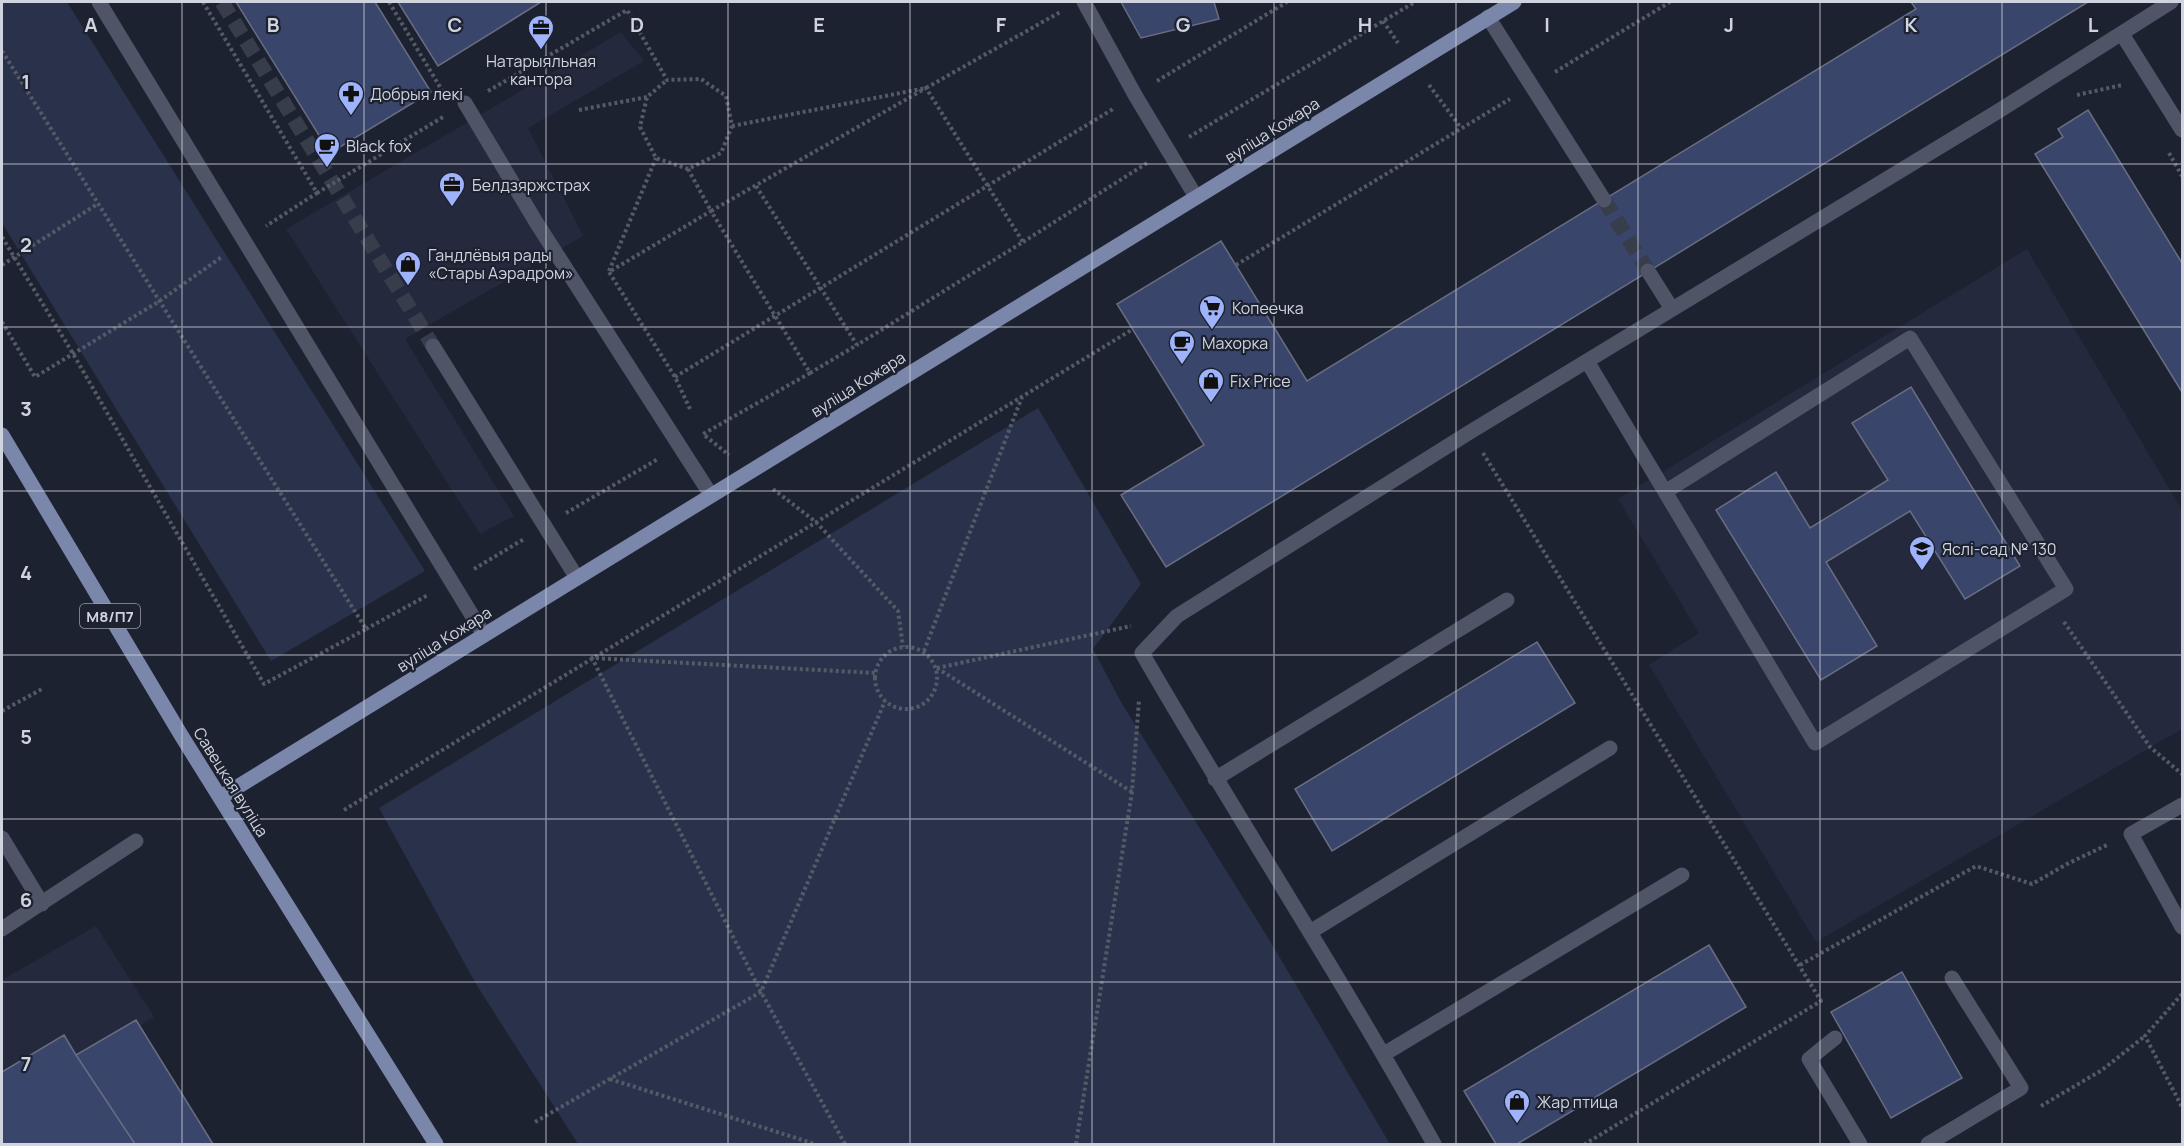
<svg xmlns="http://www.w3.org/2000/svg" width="2184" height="1146" font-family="Manrope,sans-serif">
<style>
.built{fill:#24293e}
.green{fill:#2a314b}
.building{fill:#3a456b;stroke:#686d80;stroke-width:1.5}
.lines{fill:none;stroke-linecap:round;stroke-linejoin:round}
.minor-tunnel{stroke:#383d4b;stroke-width:15;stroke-dasharray:15 8;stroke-linecap:butt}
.path{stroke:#555a67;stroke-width:4;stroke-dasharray:3 3;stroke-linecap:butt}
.minor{stroke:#4f5466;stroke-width:15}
.major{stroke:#7b86ab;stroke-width:15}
.grid{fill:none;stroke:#d0d4de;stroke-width:1.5;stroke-opacity:0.55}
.labels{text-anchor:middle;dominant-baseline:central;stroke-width:4.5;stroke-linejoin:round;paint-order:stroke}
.shield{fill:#1d2231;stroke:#9a9faa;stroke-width:1.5}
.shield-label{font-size:15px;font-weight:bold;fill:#d0d4de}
.poi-label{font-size:16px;fill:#d0d4de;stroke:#1d2231;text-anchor:start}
.street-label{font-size:16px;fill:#d0d4de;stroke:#1d2231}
.grid-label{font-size:20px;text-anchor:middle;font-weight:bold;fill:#d0d4de;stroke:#1d2231;stroke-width:4.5;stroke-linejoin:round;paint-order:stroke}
</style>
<rect width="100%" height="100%" fill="#1d2231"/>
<path class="built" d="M621,32l23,29 -116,67 55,108 -178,103 109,177 -34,18 -194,-305z
M2027,249l155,261v219l-366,213 -167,-277 50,-32 -81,-134z
M96,926l58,91 -72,44 53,83h-133v-164z"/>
<path class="green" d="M2,2h65l358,569 -154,90 -269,-438z
M1038,408l103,176 -48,65 28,53 149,239 120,203h-812l-102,-160 -97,-176z"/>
<path class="building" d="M236,2h139l56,90 -101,61z
M398,2h143l-103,64z
M1121,2h93l5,17 -78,19z
M1911,2h177l-922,565 -45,-72 83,-50 -87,-141 104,-63 86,140 609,-372z
M2088,110l94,153v129l-147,-238 28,-17 -5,-8z
M1911,387l109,179 -55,33 -55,-88 -84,51 51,84 -56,34 -105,-170 60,-38 34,56 78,-48 -36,-57z
M1537,642l38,61 -243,148 -37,-62z
M1709,945l37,62 -229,137h-21l-32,-53z
M1902,972l60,106 -71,40 -60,-106z
M136,1020l77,124h-78l-59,-89z
M64,1035l12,20 59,89h-133v-72z"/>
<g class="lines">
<path class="minor-tunnel" d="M222,2l211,344
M1604,200l44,71"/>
<path class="path" d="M203,2l114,191 -51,33
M389,2l54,90
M1383,21l15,22
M2,51l364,578 -102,55 -192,-332 -70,-115
M1555,72l115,-70
M1157,81l130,-79
M1429,85l32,43
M488,91l139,-81 40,70 34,-1 25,17 6,30 -11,27 -33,16 -32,-11 -16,-31 7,-30 20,-17
M2077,95l45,-10
M579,110l68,-13
M732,126l194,-38 136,-77
M1189,137l226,-135
M2169,153l13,23
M688,169l23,42 215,-123 97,154 -166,103
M756,186l101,159 -47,28
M317,193l126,-76
M1023,242l124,-79
M2,265l94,-60
M1236,265l274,-166
M609,271l47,-113
M2,322l33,55 123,-75 65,-46
M675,377l438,-268
M690,409l-15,-32 -66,-105 102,-61 99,162 -107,61 26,21
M1483,453l338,548 -236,143
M773,489l43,33 82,89 5,36
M566,513l92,-54
M474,569l50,-30
M2064,622l86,125 32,27
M366,629l62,-34
M875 678a31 31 0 1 1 62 0a31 31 0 1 1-62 0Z
M924,651l98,-254
M937,668l194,-42
M937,668l195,124
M2,711l40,-22
M344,810l789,-481
M1800,965l176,-99 56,18 35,-20 42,-20
M2182,994l-37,42 37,71
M610,1079l205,65
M2041,1106l61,-36 43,-34
M535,1122l226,-130 124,-291
M845,1144l-84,-152 -169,-334 283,15
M1076,1144l56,-352 7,-92"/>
<path class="minor" d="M99,2l385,633
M1084,2l51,93 61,102
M1488,17l116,183
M2122,34l60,96
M465,103l71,119 175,273
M1648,271l24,38
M433,346l144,232
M1587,361l228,382 251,-154 -156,-251 -245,154
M1215,779l292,-179
M2182,805l-51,29 51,93
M2,838l40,66
M2,929l134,-88
M1310,932l300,-184
M1835,1038l-26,21 51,85
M1384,1054l298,-179
M1434,1144c-92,-166 -197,-326 -292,-491l35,-37 293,-184 527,-320 174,-110
M1928,1144l93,-56 -69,-110"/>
<path class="major" d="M2,435l179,300 255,409
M221,797l1293,-795"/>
</g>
<path class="grid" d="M182,2v1142M364,2v1142M546,2v1142M728,2v1142M910,2v1142M1092,2v1142M1274,2v1142M1456,2v1142M1638,2v1142M1820,2v1142M2002,2v1142M2,164h2180M2,327h2180M2,491h2180M2,655h2180M2,819h2180M2,982h2180"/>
<defs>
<symbol id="office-pin" viewBox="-11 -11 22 30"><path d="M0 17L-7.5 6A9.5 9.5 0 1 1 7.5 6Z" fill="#9fb3fd" stroke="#1d2231"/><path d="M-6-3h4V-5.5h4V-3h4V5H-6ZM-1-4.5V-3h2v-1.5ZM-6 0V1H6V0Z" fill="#111"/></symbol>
<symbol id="pharmacy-pin" viewBox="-11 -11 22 30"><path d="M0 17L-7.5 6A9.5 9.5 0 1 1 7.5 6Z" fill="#9fb3fd" stroke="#1d2231"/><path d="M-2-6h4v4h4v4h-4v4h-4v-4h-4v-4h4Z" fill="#111"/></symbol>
<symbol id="cafe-pin" viewBox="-11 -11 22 30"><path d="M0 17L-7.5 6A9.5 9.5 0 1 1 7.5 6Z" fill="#9fb3fd" stroke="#1d2231"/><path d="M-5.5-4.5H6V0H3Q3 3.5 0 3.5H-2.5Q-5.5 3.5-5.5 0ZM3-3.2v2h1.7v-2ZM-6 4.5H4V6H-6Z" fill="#111"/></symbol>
<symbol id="shop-pin" viewBox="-11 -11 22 30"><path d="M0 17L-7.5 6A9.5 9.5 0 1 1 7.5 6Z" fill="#9fb3fd" stroke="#1d2231"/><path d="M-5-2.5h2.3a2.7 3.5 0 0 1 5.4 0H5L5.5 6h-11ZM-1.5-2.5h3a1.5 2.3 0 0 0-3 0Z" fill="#111"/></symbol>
<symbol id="supermarket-pin" viewBox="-11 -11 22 30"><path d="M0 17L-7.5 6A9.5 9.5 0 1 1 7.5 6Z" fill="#9fb3fd" stroke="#1d2231"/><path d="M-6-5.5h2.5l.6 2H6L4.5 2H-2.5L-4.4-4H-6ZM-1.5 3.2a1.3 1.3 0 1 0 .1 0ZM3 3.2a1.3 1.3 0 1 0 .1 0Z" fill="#111"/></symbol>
<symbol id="school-pin" viewBox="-11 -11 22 30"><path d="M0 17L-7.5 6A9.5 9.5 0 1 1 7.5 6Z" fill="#9fb3fd" stroke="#1d2231"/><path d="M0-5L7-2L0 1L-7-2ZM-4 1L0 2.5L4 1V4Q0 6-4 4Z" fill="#111"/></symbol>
</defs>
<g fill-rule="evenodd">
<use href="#office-pin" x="526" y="13" width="30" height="40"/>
<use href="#pharmacy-pin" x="336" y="79" width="30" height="40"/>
<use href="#cafe-pin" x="312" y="131" width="30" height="40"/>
<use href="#office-pin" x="437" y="170" width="30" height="40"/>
<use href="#shop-pin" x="393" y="249" width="30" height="40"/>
<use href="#supermarket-pin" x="1197" y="293" width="30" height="40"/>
<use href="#cafe-pin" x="1167" y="328" width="30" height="40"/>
<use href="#shop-pin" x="1196" y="366" width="30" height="40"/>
<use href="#school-pin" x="1907" y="534" width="30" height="40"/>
<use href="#shop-pin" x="1502" y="1087" width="30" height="40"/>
</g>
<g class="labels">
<rect class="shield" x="80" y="604" width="60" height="24" rx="4.5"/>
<g class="shield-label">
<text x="110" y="616">М8/П7</text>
</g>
<g class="poi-label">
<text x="541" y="61" text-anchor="middle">Натарыяльная<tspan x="541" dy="18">кантора</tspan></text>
<text x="370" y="94">Добрыя лекі</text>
<text x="346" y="146">Black fox</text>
<text x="472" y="185">Белдзяржстрах</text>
<text x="428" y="255">Гандлёвыя рады<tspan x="428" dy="18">«Стары Аэрадром»</tspan></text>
<text x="1232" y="308">Копеечка</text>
<text x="1202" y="343">Махорка</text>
<text x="1230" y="381">Fix Price</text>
<text x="1942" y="549">Яслі-сад № 130</text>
<text x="1537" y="1102">Жар птица</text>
</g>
<g class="street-label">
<text transform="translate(1272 130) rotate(-32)">вуліца Кожара</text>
<text transform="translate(858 384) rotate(-32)">вуліца Кожара</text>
<text transform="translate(444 639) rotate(-32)">вуліца Кожара</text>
<text transform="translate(231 782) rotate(58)">Савецкая вуліца</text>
</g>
</g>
<g class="grid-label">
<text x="91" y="32">A</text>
<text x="273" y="32">B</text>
<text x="455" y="32">C</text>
<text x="637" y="32">D</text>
<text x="819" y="32">E</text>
<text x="1001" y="32">F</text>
<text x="1183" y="32">G</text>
<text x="1365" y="32">H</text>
<text x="1547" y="32">I</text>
<text x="1729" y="32">J</text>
<text x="1911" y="32">K</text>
<text x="2093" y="32">L</text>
<text x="26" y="89">1</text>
<text x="26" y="252">2</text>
<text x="26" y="416">3</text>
<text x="26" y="580">4</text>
<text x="26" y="744">5</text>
<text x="26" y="907">6</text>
<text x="26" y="1071">7</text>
</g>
<rect width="2184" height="1146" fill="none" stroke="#d0d4de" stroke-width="6"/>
</svg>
